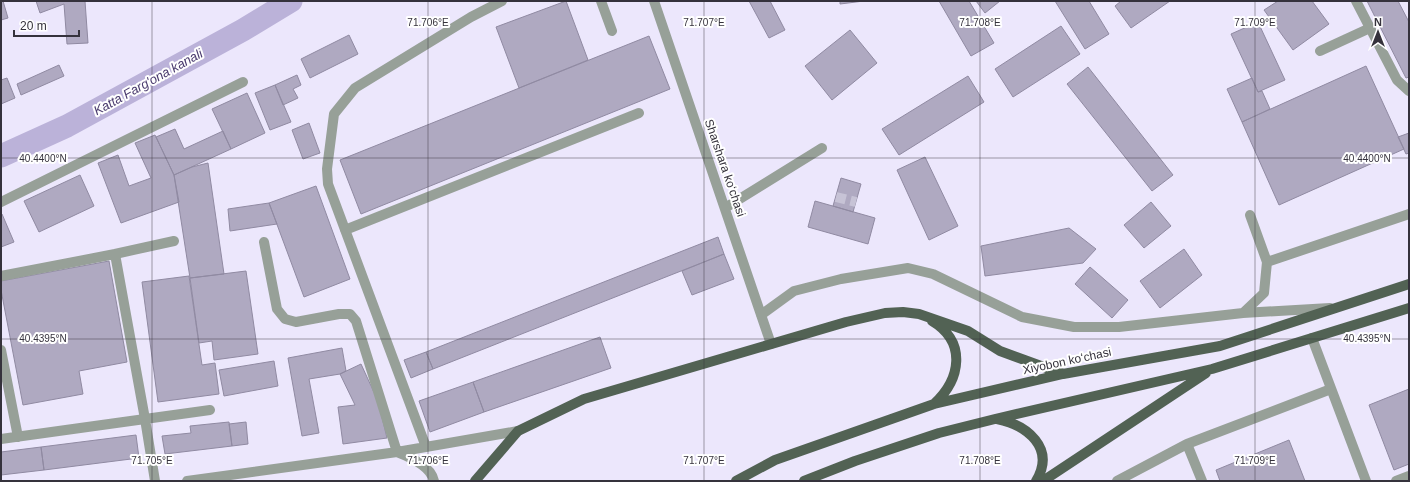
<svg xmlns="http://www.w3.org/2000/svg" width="1410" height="482" font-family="Helvetica,sans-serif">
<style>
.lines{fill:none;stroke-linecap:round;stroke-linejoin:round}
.canal{stroke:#bbb2d9;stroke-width:23}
.building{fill:#afa9c1;stroke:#908aa2}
.minor-tunnel{stroke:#c7c3d6;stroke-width:10;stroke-dasharray:10 5;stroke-linecap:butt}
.minor{stroke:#97a098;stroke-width:10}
.major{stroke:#526254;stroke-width:10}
.ticks{fill:none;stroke:#35323c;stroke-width:1;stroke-opacity:0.45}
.labels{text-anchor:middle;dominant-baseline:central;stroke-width:4;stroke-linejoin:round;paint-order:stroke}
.street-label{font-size:12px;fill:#35323c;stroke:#fff}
.water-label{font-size:13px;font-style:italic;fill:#4a3b6e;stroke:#fff}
.ticks-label{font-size:10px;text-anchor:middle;fill:#35323c;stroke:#fff;stroke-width:4;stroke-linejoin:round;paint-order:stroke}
</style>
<rect width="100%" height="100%" fill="#ece7fc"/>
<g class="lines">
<path class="canal" d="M1,156l66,-30 176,-96 48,-29"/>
</g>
<path class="building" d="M1,1h2l5,17 -7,2z
M36,1h49l3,42 -21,1 -3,-40 -24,9z
M566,1l22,59 -69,28 -23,-61z
M749,1h21l15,29 -16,8z
M840,1h24l-24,3z
M939,1h30l25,42 -23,13z
M976,1h24l-15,12z
M1055,1h34l20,33 -24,15z
M1121,1h49l-39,27 -16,-22z
M1278,1h34l17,23 -36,26 -29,-40z
M1367,1h31l11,21v55l-3,1z
M1258,22l27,58 -27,12 -27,-58z
M1061,26l19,28 -67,43 -18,-28z
M850,30l27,33 -45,37 -27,-34z
M349,35l9,19 -48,24 -9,-19z
M649,36l21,53 -309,125 -21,-54z
M59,65l5,11 -43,19 -4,-11z
M1366,66l38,83 -125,56 -37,-83z
M1088,67l85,108 -21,16 -85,-107z
M297,75l4,10 -8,4 5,9 -15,7 -8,-20z
M968,76l16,26 -85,53 -17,-26z
M7,78l8,20 -14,6v-24z
M1252,78l6,14 4,-1 8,18 -28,13 -15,-33z
M275,85l16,37 -21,8 -15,-37z
M247,93l18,40 -34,16 -19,-40z
M309,123l11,30 -17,6 -11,-29z
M175,129l9,20 39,-18 8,18 -57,26 -18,-38z
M1409,133v20l-3,1 -8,-17z
M155,135l19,40 5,27 -58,21 -23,-60 20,-8 11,31 22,-8 -16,-35z
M925,157l33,69 -29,14 -32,-70z
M208,163l16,111 -34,4 -16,-103 18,-8z
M80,175l14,31 -55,26 -15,-31z
M841,178l20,6 -8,28 -20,-6z
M316,186l34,93 -46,18 -35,-94z
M815,201l60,17 -7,26 -60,-17z
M1151,202l20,24 -27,22 -20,-23z
M269,203l8,21 -47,7 -2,-22z
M2,214l12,28 -13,5v-32z
M1069,228l27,21 -13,14 -98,13 -4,-30z
M718,237l6,17 -291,115 -7,-17z
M1184,249l18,26 -42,33 -20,-27z
M724,254l10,25 -42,16 -10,-24z
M109,261l18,101 -48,9 4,23 -60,11 -22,-115v-9z
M1090,267l38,33 -16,18 -37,-34z
M246,271l12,83 -44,6 -2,-19 -13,2 -9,-65z
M189,276l13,89 13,-2 4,31 -61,8 -16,-120z
M600,337l11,31 -127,44 -11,-30z
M342,348l4,23 -6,3 -31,5 10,54 -17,3 -14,-78z
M426,352l7,17 -22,9 -7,-18z
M274,361l4,25 -54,10 -5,-26z
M361,364l17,37 9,37 -44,6 -5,-37 17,-2 -15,-31z
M473,382l11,30 -54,20 -11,-31z
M1409,389v75l-15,6 -25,-65z
M229,422l3,24 -67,8 -3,-18 29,-3 -1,-7z
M246,422l2,22 -16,2 -3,-22z
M136,435l3,23 -95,12 -3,-23z
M1289,440l16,41h-85l-4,-11z
M41,447l3,23 -43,5v-23z"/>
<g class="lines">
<path class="minor-tunnel" d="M836,197l20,5"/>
<path class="minor" d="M601,1l11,30
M654,1l117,343
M1356,1l41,79 12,11
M1320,51l50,-23
M1,202l242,-120
M725,208l97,-60
M1250,215l17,47 142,-48
M345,230l294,-117
M264,242l13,67 8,10 11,3 43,-8h11l6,7 41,131c13,5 34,14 37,29
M1,276l114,-22
M1243,313l87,-5
M761,315l33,-24 47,-12 67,-11 25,6 89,43 52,10h45l124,-14 21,-20 3,-31
M1312,338l54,143
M1,350l17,87
M1,439l144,-20 -30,-165 59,-13
M1187,444l144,-55
M426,447l-98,-263 -1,-15 7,-55 21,-26 116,-71 31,-16
M155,481l-10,-62 65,-9
M187,481l210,-29 121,-21
M1117,481l70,-37 15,37
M1396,481l13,-5"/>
<path class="major" d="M932,321c35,21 29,58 2,83
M997,419c30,6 59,29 39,62
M475,481l43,-50 66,-32 262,-77 39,-9 18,-1 16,2 49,17 32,20 63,23
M736,481l39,-21 159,-56 129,-30 157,-28 189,-62
M804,481l51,-20 84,-28 56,-14 217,-50 197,-61
M1043,481l163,-108"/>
</g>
<path class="ticks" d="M152,1v480M428,1v480M704,1v480M980,1v480M1255,1v480M1,158h1408M1,339h1408"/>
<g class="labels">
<g class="street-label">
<text transform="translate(725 168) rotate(71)">Sharshara koʻchasi</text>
<text transform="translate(1067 361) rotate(-12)">Xiyobon koʻchasi</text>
</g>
<g class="water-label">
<text transform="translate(148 82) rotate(-29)">Katta Farg'ona kanali</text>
</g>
</g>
<g class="ticks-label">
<text x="428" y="26">71.706°E</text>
<text x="704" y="26">71.707°E</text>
<text x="980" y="26">71.708°E</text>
<text x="1255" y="26">71.709°E</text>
<text x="43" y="162">40.4400°N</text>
<text x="1367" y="162">40.4400°N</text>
<text x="43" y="342">40.4395°N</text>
<text x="1367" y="342">40.4395°N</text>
<text x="152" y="464">71.705°E</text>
<text x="428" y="464">71.706°E</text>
<text x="704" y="464">71.707°E</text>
<text x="980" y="464">71.708°E</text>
<text x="1255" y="464">71.709°E</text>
</g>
<rect width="1410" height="482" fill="none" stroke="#35323c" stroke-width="4"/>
<g transform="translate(1378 32)" stroke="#ffffff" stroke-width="3" paint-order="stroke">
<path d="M0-3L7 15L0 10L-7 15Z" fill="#35323c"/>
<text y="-6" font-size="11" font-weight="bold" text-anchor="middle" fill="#35323c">N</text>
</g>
<path d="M14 30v6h65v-6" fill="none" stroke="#35323c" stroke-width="2"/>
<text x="20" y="30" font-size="12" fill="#35323c" stroke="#ffffff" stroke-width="3" paint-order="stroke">20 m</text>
</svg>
